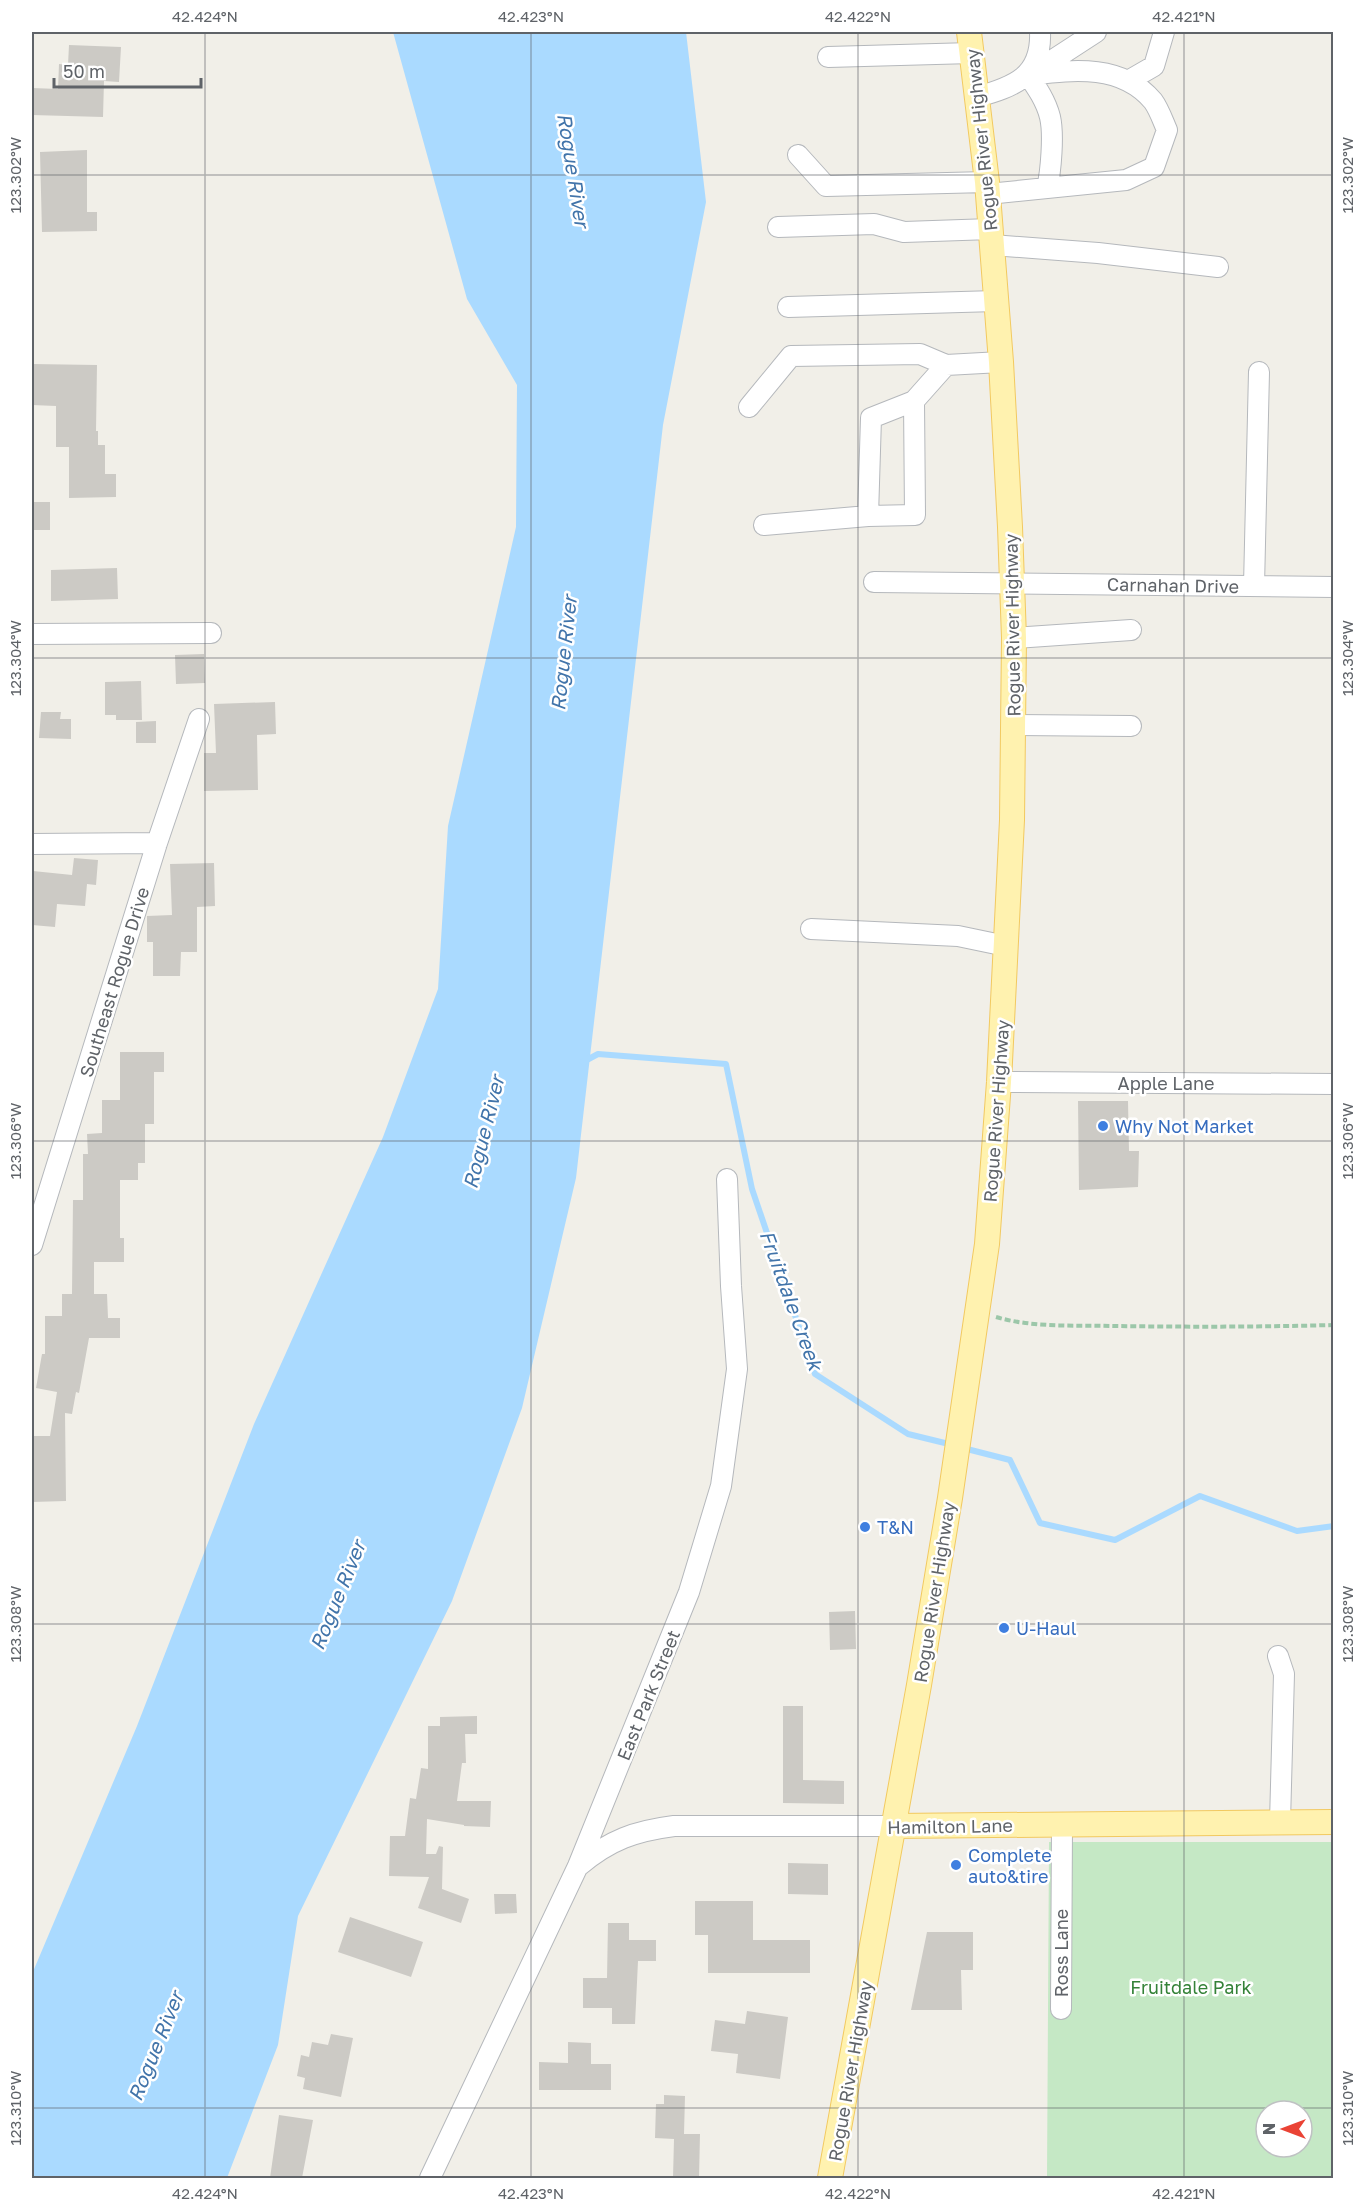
<svg xmlns="http://www.w3.org/2000/svg" width="1365" height="2210" font-family="'Golos Text',sans-serif">
<style>
.green{fill:#c5e8c5;fill-rule:evenodd}
.water{fill:#aadaff}
.lines{fill:none;stroke-linecap:round;stroke-linejoin:round}
.stream{stroke:#aadaff;stroke-width:6}
.building{fill:#cccac5}
.minor-casing{stroke:#b5b8bc;stroke-width:22}
.major-casing{stroke:#f2c960;stroke-width:26}
.path{stroke:#9cc7a9;stroke-width:4;stroke-dasharray:6 3;stroke-linecap:butt}
.minor{stroke:#fff;stroke-width:20}
.major{stroke:#fff2af;stroke-width:24}
.ticks{fill:none;stroke:#5f6368;stroke-width:1.5;stroke-opacity:0.45}
.shop-dot{fill:#3f7fe0;stroke:#fff;stroke-width:2}
.labels{text-anchor:middle;dominant-baseline:central;stroke-width:5;stroke-linejoin:round;paint-order:stroke}
.street-label{font-size:18px;fill:#5f6368;stroke:#fff}
.shop-label{font-size:18px;fill:#366cbe;stroke:#fff;text-anchor:start}
.park-label{font-size:18px;fill:#348238;stroke:#fff}
.water-label{font-size:20px;font-style:italic;fill:#4174aa;stroke:#fff}
.neatline{fill:none;stroke:#5f6368;stroke-width:2}
.ticks-label{font-size:15px;text-anchor:middle;fill:#5f6368}
</style>
<rect width="100%" height="100%" fill="#f1efe8"/>
<path class="green" d="M1049,1842h284v336h-286zM1266,2111h36v36h-36z"/>
<path class="water" d="M393,32h293l20,170 -43,223 -87,753 -54,230 -70,193 -154,315 -20,129 -51,133h-195v-204l105,-248 117,-302 129,-287 55,-148 10,-163 68,-299 1,-142 -50,-86z"/>
<g class="lines">
<path class="stream" d="M583,1062l15,-8 128,10 26,125 63,185 93,60 45,11
M963,1448l47,12 30,63 75,17 85,-44 97,35 37,-5"/>
</g>
<path class="building" d="M69,45l52,2 -2,35 -15,-1 -1,36 -71,-2v-27l26,1 1,-25 9,1z
M87,150v62h10v19l-55,1 -2,-80z
M32,364l65,1 -1,66h2v14h7v29h11v23l-47,1v-51h-13v-41l-24,-1z
M32,502h18v28h-18z
M117,568l1,31 -67,2v-31z
M204,654l1,29 -29,1 -1,-29z
M141,681l1,39h-26v-5h-11v-33z
M275,702l1,32 -19,1 1,55 -54,1v-38h12l-2,-49z
M41,712h20l-1,7h11v20l-32,-1z
M156,721v22h-20v-21z
M74,858l24,2 -2,25 -9,-1 -2,22 -28,-2 -2,23 -23,-2 1,-54 39,4z
M214,863l1,43 -18,1v45h-16l-1,24h-27v-34h-6v-26l25,-1 -2,-51z
M120,1052h44v20h-10v52h-9v39h-7v17h-18v58h4v24h-30v32h13l1,24h12v20h-31l-10,55 -3,-1 -4,22 -7,-1 1,88 -34,1v-66h18l7,-44 -21,-4 6,-34h3v-38h17v-22h10l1,-94h10v-46h5l-1,-20 15,-1v-33h18z
M1078,1101h50l1,50h10l-1,36 -59,3z
M855,1611l1,38 -26,1 -1,-38z
M783,1706h20v74l41,1v23l-61,-1z
M477,1716v18h-12l1,29h-4l-5,38h34l-1,26 -26,-1v-1l-37,-6 -1,35h10l3,-8 4,1 -1,42 27,10 -8,24 -43,-15 11,-31 -40,-1 1,-40h15l5,-38 6,1 5,-31 7,1v-43h12v-9z
M788,1863l40,1v31l-40,-1z
M494,1894h22l1,19 -22,1z
M695,1901h58v39h57v33h-102v-38h-13z
M350,1917l73,25 -12,35 -73,-25z
M608,1923h21v17h27v21h-18l-3,63h-23v-16h-29v-30h24z
M927,1932h46v38h-12l1,40h-51z
M747,2011l41,6 -8,62 -44,-6 2,-19 -27,-3 4,-31 30,4z
M331,2034l22,4 -12,59 -38,-8 2,-11 -8,-2 4,-21 8,2 3,-15 16,3z
M568,2042l23,1v21h20v26h-72v-28l29,1z
M664,2095l21,1 -1,38h16l-1,44h-26l1,-39 -19,-1 1,-34h8z
M279,2115l34,5 -11,58h-32z"/>
<g class="lines">
<defs>
<path id="minor" d="M828,57l144,-4
M1036,71l60,-39
M1028,75c9,13 18,26 22,42 4,17 1,54 -3,71
M1128,81l26,-15 10,-34
M977,97c37,-10 65,-21 63,-65
M798,155l28,31 161,-4
M988,194l138,-14 28,-13 13,-37c-4,-9 -8,-21 -14,-29 -32,-38 -81,-31 -125,-26
M778,227l96,-3 30,8 87,-3
M992,245l106,8 120,14
M788,307l208,-6
M749,407l42,-51 129,-2 26,11 55,-3
M868,516l47,-1 -1,-114
M764,525l104,-9 3,-98 43,-17 32,-36
M874,582l460,5
M1254,586l5,-214
M32,634l179,-1
M1014,638l117,-8
M1013,725l118,1
M32,844l125,-1
M811,929l147,7 48,10
M999,1082l335,2
M32,1245l125,-402 42,-124
M1278,1656l6,18 -4,148
M580,1865c30,-25 55,-34 94,-39h220
M1061,2009l1,-184
M430,2178l148,-312 111,-274 32,-106 16,-117 -6,-83 -4,-107"/>
<path id="major" d="M894,1826l440,-4
M830,2178l89,-493 31,-187 37,-254 12,-162 13,-262 2,-182 -4,-111 -9,-165 -14,-180 -18,-150"/>
</defs>
<use href="#minor" class="minor-casing"/>
<use href="#major" class="major-casing"/>
<path class="path" d="M996,1317c37,11 80,8 118,9 73,1 146,1 220,-1"/>
<use href="#minor" class="minor"/>
<use href="#major" class="major"/>
</g>
<path class="ticks" d="M205,32v2146M531,32v2146M858,32v2146M1184,32v2146M32,175h1302M32,658h1302M32,1141h1302M32,1624h1302M32,2108h1302"/>
<g class="shop-dot">
<circle cx="1103" cy="1126" r="6"/>
<circle cx="865" cy="1527" r="6"/>
<circle cx="1004" cy="1628" r="6"/>
<circle cx="956" cy="1865" r="6"/>
</g>
<g class="labels">
<g class="street-label">
<text transform="translate(981 140) rotate(-96)">Rogue River Highway</text>
<text transform="translate(1173 585) rotate(1)">Carnahan Drive</text>
<text transform="translate(1012 625) rotate(-91)">Rogue River Highway</text>
<text transform="translate(114 982) rotate(-73)">Southeast Rogue Drive</text>
<text x="1166" y="1083">Apple Lane</text>
<text transform="translate(996 1111) rotate(-86)">Rogue River Highway</text>
<text transform="translate(934 1592) rotate(-81)">Rogue River Highway</text>
<text transform="translate(648 1695) rotate(-68)">East Park Street</text>
<text transform="translate(950 1826) rotate(-1)">Hamilton Lane</text>
<text transform="translate(1061 1953) rotate(-90)">Ross Lane</text>
<text transform="translate(850 2071) rotate(-80)">Rogue River Highway</text>
</g>
<g class="shop-label">
<text x="1115" y="1126">Why Not Market</text>
<text x="877" y="1527">T&amp;N</text>
<text x="1016" y="1628">U-Haul</text>
<text x="968" y="1855">Complete<tspan x="968" dy="21">auto&amp;tire</tspan></text>
</g>
<g class="park-label">
<text x="1191" y="1987">Fruitdale Park</text>
</g>
<g class="water-label">
<text transform="translate(574 170) rotate(81)">Rogue River</text>
<text transform="translate(563 653) rotate(-84)">Rogue River</text>
<text transform="translate(483 1132) rotate(-76)">Rogue River</text>
<text transform="translate(792 1300) rotate(70)">Fruitdale Creek</text>
<text transform="translate(337 1595) rotate(-68)">Rogue River</text>
<text transform="translate(155 2046) rotate(-68)">Rogue River</text>
</g>
</g>
<rect width="1365" height="2210" fill="none" stroke="#ffffff" stroke-width="66"/>
<g transform="translate(1284 2129) rotate(270)"><circle r="28" fill="#ffffff" stroke="#bfc1c3" stroke-width="1.5"/>
<path d="M0-4.5L10 22L0 15L-10 22Z" fill="#ea4335"/>
<text y="-9" font-size="16" font-weight="bold" text-anchor="middle" fill="#5f6368">N</text>
</g>
<path d="M54 78v9h147v-9" fill="none" stroke="#5f6368" stroke-width="3"/>
<text x="63" y="78" font-size="18" fill="#5f6368" stroke="#ffffff" stroke-width="4.5" paint-order="stroke">50 m</text>
<rect x="33" y="33" width="1299" height="2144" class="neatline"/>
<g class="ticks-label">
<text x="205" y="22">42.424°N</text>
<text x="531" y="22">42.423°N</text>
<text x="858" y="22">42.422°N</text>
<text x="1184" y="22">42.421°N</text>
<text transform="translate(1348 175) rotate(-90)" y="5">123.302°W</text>
<text transform="translate(16 175) rotate(-90)" y="5">123.302°W</text>
<text transform="translate(1348 658) rotate(-90)" y="5">123.304°W</text>
<text transform="translate(16 658) rotate(-90)" y="5">123.304°W</text>
<text transform="translate(1348 1141) rotate(-90)" y="5">123.306°W</text>
<text transform="translate(16 1141) rotate(-90)" y="5">123.306°W</text>
<text transform="translate(1348 1624) rotate(-90)" y="5">123.308°W</text>
<text transform="translate(16 1624) rotate(-90)" y="5">123.308°W</text>
<text transform="translate(16 2108) rotate(-90)" y="5">123.310°W</text>
<text transform="translate(1348 2108) rotate(-90)" y="5">123.310°W</text>
<text x="205" y="2199">42.424°N</text>
<text x="531" y="2199">42.423°N</text>
<text x="858" y="2199">42.422°N</text>
<text x="1184" y="2199">42.421°N</text>
</g>
</svg>
